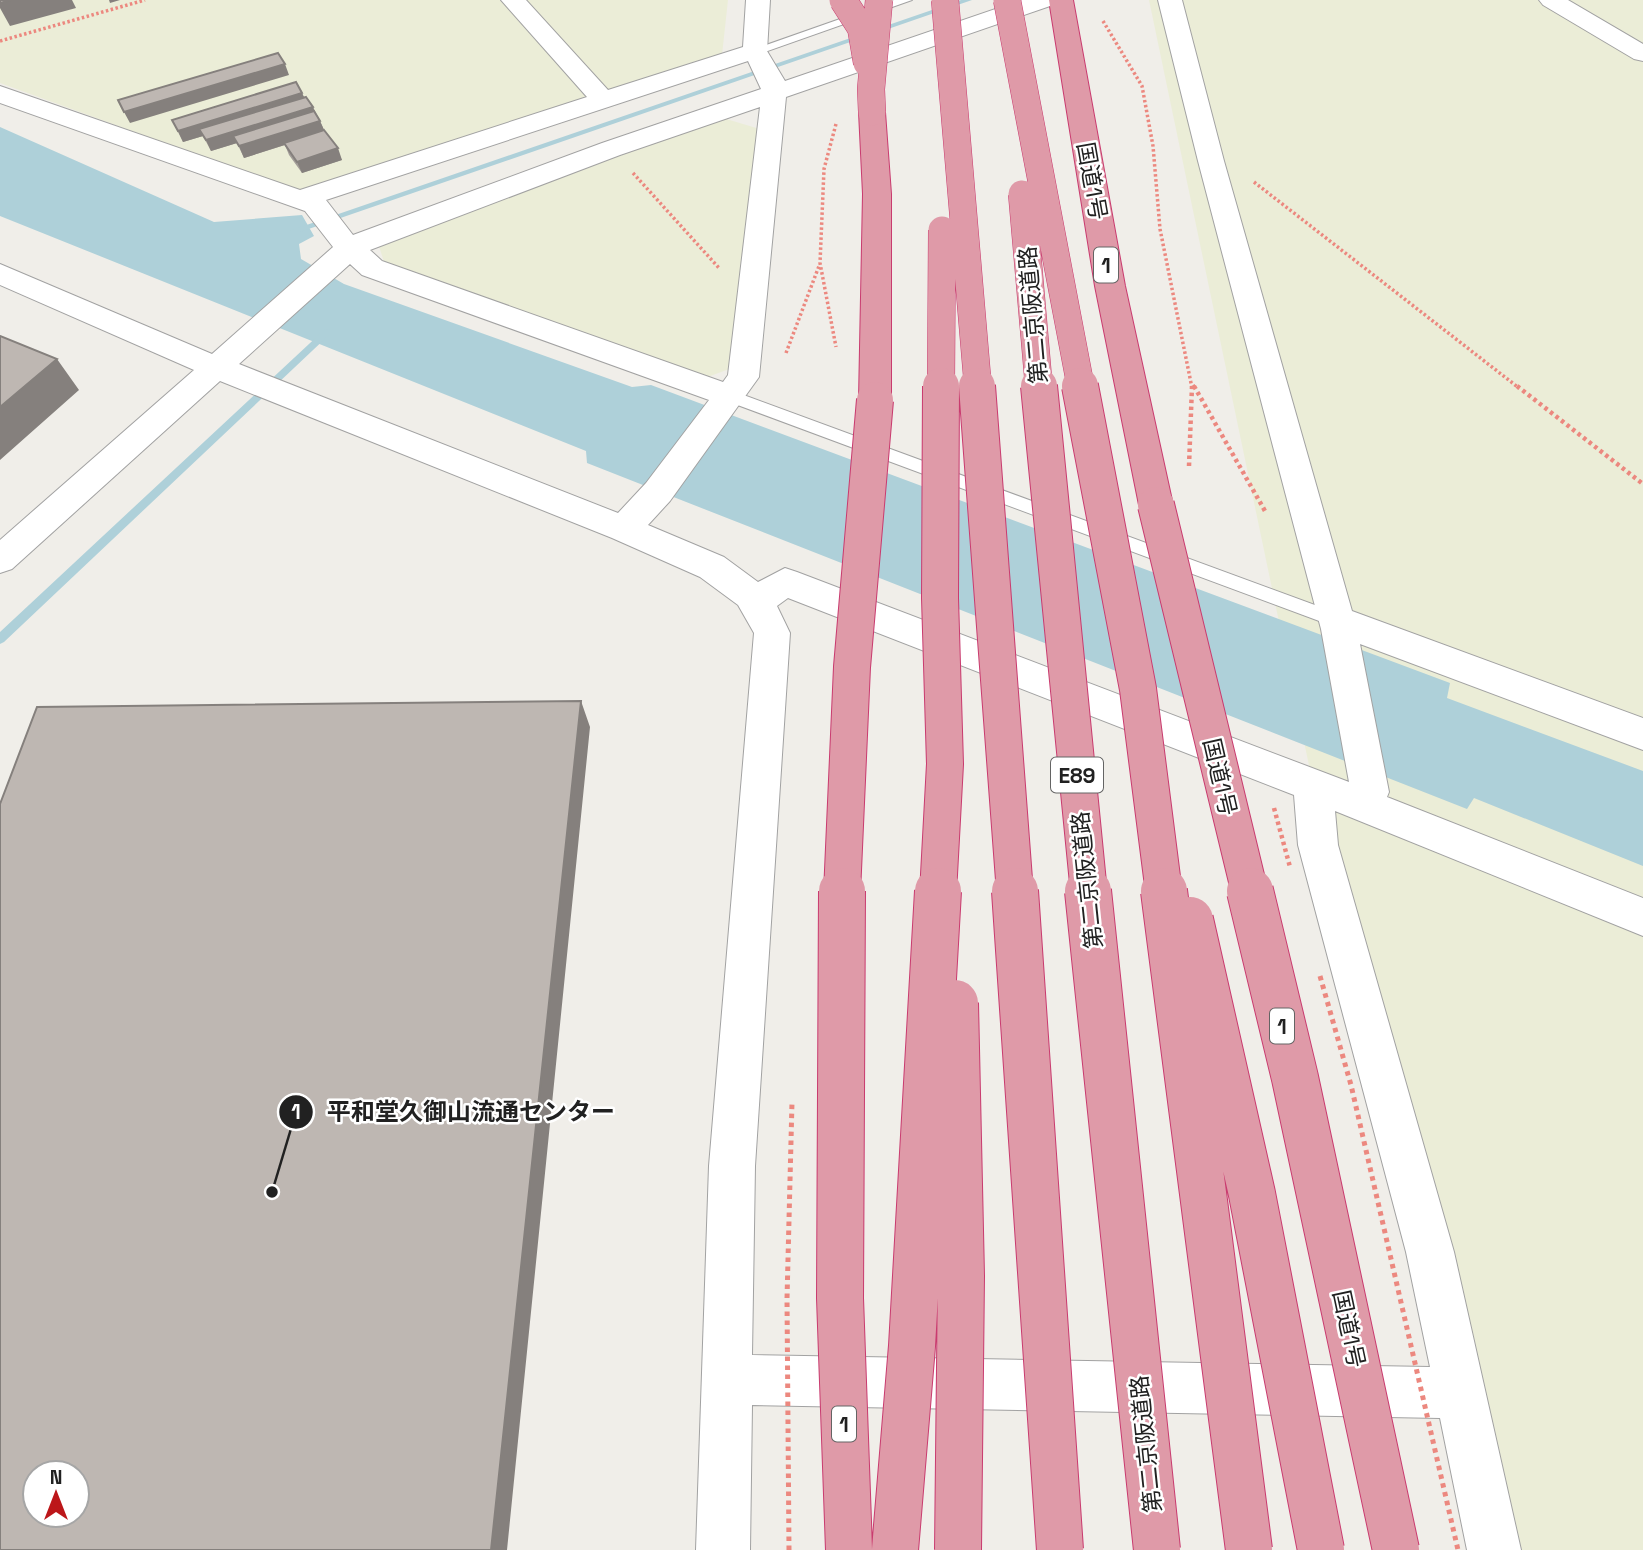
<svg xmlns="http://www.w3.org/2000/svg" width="1643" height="1550" font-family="'Space Grotesk','Noto Sans JP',sans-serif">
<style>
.farmland{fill:#ebedd7}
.water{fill:#aed0d9}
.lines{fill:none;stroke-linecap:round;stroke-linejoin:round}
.stream{fill:#aed0d9;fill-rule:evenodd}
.lane-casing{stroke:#a2a2a2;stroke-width:2}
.street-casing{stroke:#a2a2a2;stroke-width:2}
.highway-casing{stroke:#c93b6f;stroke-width:2}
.path-far1{stroke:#ec887f;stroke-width:3.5;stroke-dasharray:2.5 2.5;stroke-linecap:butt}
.path{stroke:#ec887f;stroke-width:4.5;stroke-dasharray:3.5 3.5;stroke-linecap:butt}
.lane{fill:#fff;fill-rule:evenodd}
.street{fill:#fff;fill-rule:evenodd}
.highway{fill:#df9aa8;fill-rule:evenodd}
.highway-bridge-far2-casing{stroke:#c93b6f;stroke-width:28;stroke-linecap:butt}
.highway-bridge-far1-casing{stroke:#c93b6f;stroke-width:38;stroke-linecap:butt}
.highway-bridge-casing{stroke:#c93b6f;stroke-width:48;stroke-linecap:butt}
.path-bridge-far1{stroke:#ec887f;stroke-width:4.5;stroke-dasharray:3.5 3.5;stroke-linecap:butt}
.path-bridge{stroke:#ec887f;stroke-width:5;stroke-dasharray:4.5 4.5;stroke-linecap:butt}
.highway-bridge-far2{stroke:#df9aa8;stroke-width:27}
.highway-bridge-far1{stroke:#df9aa8;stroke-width:36}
.highway-bridge{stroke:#df9aa8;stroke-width:46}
.wall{fill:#a39d99}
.shaded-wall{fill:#85807d}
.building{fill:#beb7b2;stroke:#85807d;stroke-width:2;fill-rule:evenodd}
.labels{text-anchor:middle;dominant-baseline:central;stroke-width:5;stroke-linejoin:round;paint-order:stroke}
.shield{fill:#fff;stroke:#646464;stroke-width:2}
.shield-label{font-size:21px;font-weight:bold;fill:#212121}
.street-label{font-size:23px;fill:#212121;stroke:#fff}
.leader{fill:none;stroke:#212121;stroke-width:2.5}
.callout-dot{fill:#212121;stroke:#fff;stroke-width:2.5}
.mark-label{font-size:21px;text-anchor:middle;font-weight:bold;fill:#fff}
.callout-label{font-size:24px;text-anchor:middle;font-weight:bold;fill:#212121;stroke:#fff;stroke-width:5;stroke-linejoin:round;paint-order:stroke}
</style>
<rect width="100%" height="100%" fill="#f0eee9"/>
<path class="farmland" d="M0,0h506l88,98 -291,95 -303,-110z
M521,0h207l-6,55 -117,39z
M1149,0h494v1550h-170z
M723,118l40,12 -31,238 -30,11 -317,-114 -7,-22z"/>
<path class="water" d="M0,127l214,95 88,-7 12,21 -15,8 2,15 43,25 288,103 19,-2 799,298 -3,15 196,73v95l-169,-68 -7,11 -880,-346 -1,-12 -586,-235z"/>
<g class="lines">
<path class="stream" d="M961,0h11l-675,233h-6l-2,-2z
M327,329l3,1v4l-326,308 -4,2v-12l324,-302z"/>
<defs>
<path id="lane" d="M894,0h18l-153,54 -4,1 -6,-4z
M730,390l612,225 3,5 -3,5h-12l-606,-225 -2,-4z"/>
<path id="street" d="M501,0h25l82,90 135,-43 3,-47h24l-3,51 18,30 237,-81h35l-4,5 -267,92 -27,280 -89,124 -22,24 76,32 34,25 27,-14 12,4 552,210 -28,-153 -123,-468 -40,-161h24l42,161 128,450 291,107v32l-283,-106 29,148 -2,5 256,101v38l-308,-125 3,34 116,407 67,298h-54l-27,-132 -688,-13 -2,145h-54l13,-384 45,-533 -16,-28 -38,-28 -88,-39 -392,-157 -208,188 -12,4v-33l194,-170 -194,-85v-21l212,90 121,-107 -28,-36 -305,-108v-17l300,104 287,-93zM748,61l13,28 -159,54 -249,92 -27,-35zM760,107l-32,268 -5,7 -341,-121 -12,-11 250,-95zM350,264l12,11 347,125 -63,83 -28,30 -379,-149zM788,598l506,197 4,50 108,407 24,115 -678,-12 3,-189 35,-533 -13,-27z
M1539,0h29l75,44v17l-9,-2 -91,-54z"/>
<path id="highway" d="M1049,0h24l52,286 48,219 -5,9 -12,4 -12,-4 -5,-9 -44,-219z
M872,104l9,2 4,6 6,82v206l-5,8 -11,3 -11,-3 -5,-8 4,-206 -4,-82 4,-6z"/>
</defs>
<use href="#lane" class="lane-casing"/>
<use href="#street" class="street-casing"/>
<use href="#highway" class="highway-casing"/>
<path class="path-far1" d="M1103,21l39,65 11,60 7,83 32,159
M0,41l145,-41
M836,124l-12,45 -4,94 16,84
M633,173l86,95
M1254,182l265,206
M786,353l33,-87
M1193,385l2,3"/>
<path class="path" d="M1194,386l71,125
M1517,386l126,98
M1189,466l3,-80"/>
<use href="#lane" class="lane"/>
<use href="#street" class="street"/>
<use href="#highway" class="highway"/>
<defs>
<path id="highway-bridge-far2" d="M843,0l18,28 6,35
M945,0l33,388
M1007,0l74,388
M872,112l-1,-23 8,-89
M1022,194l17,194
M941,388l1,-158"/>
<path id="highway-bridge-far1" d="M977,386l38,507
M1039,386l50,507
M1080,386l58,303 26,204
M1156,505l94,388
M842,893l10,-226 23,-267
M938,893l7,-129 -5,-166 1,-212"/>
<path id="highway-bridge" d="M842,891l-2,407 9,252
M1015,891l45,659
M1088,891l69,659
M1164,891l85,659
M1250,891l45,187 101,472
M1190,920l62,274 69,356
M955,1003l6,273 -3,274
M895,1550l17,-204 26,-455"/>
</defs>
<use href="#highway-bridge-far2" class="highway-bridge-far2-casing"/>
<use href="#highway-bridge-far1" class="highway-bridge-far1-casing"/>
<use href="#highway-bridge" class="highway-bridge-casing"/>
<path class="path-bridge-far1" d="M1274,808l16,59"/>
<path class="path-bridge" d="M1320,976l31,109 107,465
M789,1550l-2,-251 5,-197"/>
<use href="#highway-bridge-far2" class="highway-bridge-far2"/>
<use href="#highway-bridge-far1" class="highway-bridge-far1"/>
<use href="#highway-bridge" class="highway-bridge"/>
</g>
<path class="wall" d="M302,93l2,4 9,10 7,14 4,9 18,30 -40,13 -13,-18 -4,-10 -41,13 -7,-15 -26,8 -8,-15 -20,6 -11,-22z"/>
<path class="shaded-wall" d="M11,0h61l4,8 -66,18 -10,-18v-5z
M109,0h11l-10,3z
M285,64l4,11 -159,48 -6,-11z
M302,93l5,11 -108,25 4,7 -20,6 -5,-11z
M313,107l4,11 -84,18 4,7 -26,8 -5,-11z
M320,121l5,11 -81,26 -5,-12z
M338,148l4,12 -40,13 -5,-11z
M57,359l22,31 -79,70v-53z
M581,701l9,26 -83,823h-16z"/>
<path class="building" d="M0,0h11l-11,3z
M278,53l7,11 -161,48 -6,-12z
M296,82l6,11 -124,38 -6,-11z
M306,97l7,10 -107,33 -7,-11z
M314,111l6,10 -81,25 -6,-10z
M324,130l14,18 -41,14 -13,-19z
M0,336l57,23 -57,48z
M581,701l-90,849h-491v-746l37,-97zM35,1473h42v42h-42z"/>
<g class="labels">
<g class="shield">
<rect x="1094" y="247.5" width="24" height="35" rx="5"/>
<rect x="1051" y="757.5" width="52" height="35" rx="5"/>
<rect x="1270" y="1008.5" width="24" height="35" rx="5"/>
<rect x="832" y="1406.5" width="24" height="35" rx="5"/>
</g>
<g class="shield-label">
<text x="1106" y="265">1</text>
<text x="1077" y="775">E89</text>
<text x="1282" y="1026">1</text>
<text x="844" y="1424">1</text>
</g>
<g class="street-label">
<text transform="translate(1092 181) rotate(80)">国道1号</text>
<text transform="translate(1033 315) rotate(-95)">第二京阪道路</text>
<text transform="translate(1220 777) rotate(77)">国道1号</text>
<text transform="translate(1087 880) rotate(-96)">第二京阪道路</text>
<text transform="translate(1349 1329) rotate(78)">国道1号</text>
<text transform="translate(1146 1444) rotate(-96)">第二京阪道路</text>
</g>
</g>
<path class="leader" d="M272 1192L296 1112"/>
<g class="callout-dot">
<circle cx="272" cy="1192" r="7"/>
<circle cx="296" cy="1112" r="18"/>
</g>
<g class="mark-label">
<text x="296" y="1119">1</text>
</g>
<g class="callout-label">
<text x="471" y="1120">平和堂久御山流通センター</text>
</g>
<g transform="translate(56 1494)"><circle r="33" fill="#ffffff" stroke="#a6a6a6" stroke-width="2"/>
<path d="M0-5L12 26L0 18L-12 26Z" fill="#bc1619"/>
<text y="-10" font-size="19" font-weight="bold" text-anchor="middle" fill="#212121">N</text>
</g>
</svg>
